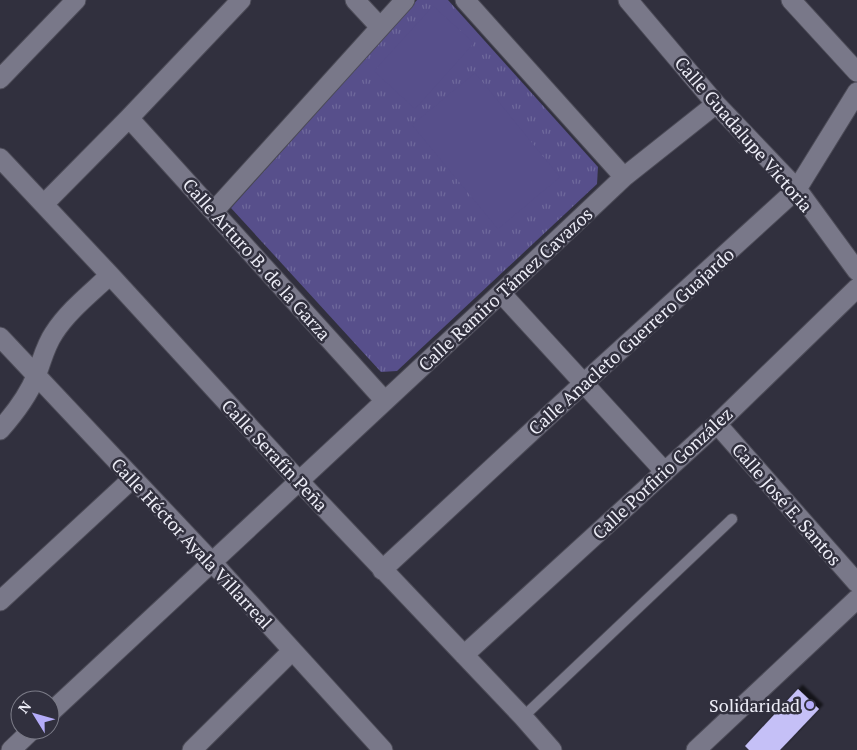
<svg xmlns="http://www.w3.org/2000/svg" width="857" height="750" font-family="'PT Serif',serif">
<style>
.park{fill:url(#park-tufts)}
.pitch{fill:#574f8b}
.building{fill:#c5c0f7;filter:url(#shadow)}
.lines{fill:none;stroke-linecap:round;stroke-linejoin:round}
.service-casing{stroke:#4c4b57;stroke-width:12}
.minor-casing{stroke:#4c4b57;stroke-width:21}
.service{stroke:#797889;stroke-width:10}
.minor{stroke:#797889;stroke-width:19}
.poi-dot{fill:#b4acf9;stroke:#31303e;stroke-width:2}
.labels{text-anchor:middle;dominant-baseline:central;stroke-width:5;stroke-linejoin:round;paint-order:stroke}
.street-label{font-size:18px;fill:#ededf7;stroke:#31303e}
.poi-label{font-size:18px;fill:#ededf7;stroke:#31303e;text-anchor:end}
</style>
<defs>
<pattern id="park-tufts" width="24" height="20" patternUnits="userSpaceOnUse" patternTransform="scale(1.25)"><rect width="24" height="20" fill="#574f8b"/><path d="M3 7l-1-3M5 7V3M7 7l1-3M15 17l-1-3M17 17v-4M19 17l1-3" fill="none" stroke="#6f699c"/></pattern>
<filter id="shadow"><feDropShadow dx="4.5" dy="-4.5" stdDeviation="1" flood-color="#0009"/></filter>
</defs>
<rect width="100%" height="100%" fill="#31303e"/>
<path class="park" d="M417,0h31l150,167 -1,17 -200,187 -16,1 -150,-164z"/>
<path class="pitch" d="M433,6l41,37 -59,66 -41,-38z
M475,73l85,104 -62,52 -86,-104z"/>
<path class="building" d="M798,689l21,20 -39,41h-31l-4,-4z"/>
<g class="lines">
<defs>
<path id="service" d="M523,717l209,-198"/>
<path id="minor" d="M355,0l25,27
M465,0l159,177
M628,0l88,104 81,85 60,82
M791,0l66,72
M0,79l76,-79
M129,118l256,283
M0,158l110,117 189,206 224,236 29,33
M44,204l85,-86 112,-118
M214,211l191,-211
M501,293l164,179
M0,337l212,225 171,188
M717,424l140,159
M0,430c15,-17 28,-34 36,-54 6,-15 9,-30 18,-43 14,-22 37,-40 56,-58
M382,570l202,-187 213,-194 60,-97
M0,601l133,-123
M464,655l253,-231 140,-136
M50,713l451,-420 123,-116 92,-73
M11,750l21,-20
M192,750l100,-99
M696,750l161,-151"/>
</defs>
<use href="#service" class="service-casing"/>
<use href="#minor" class="minor-casing"/>
<use href="#service" class="service"/>
<use href="#minor" class="minor"/>
</g>
<circle class="poi-dot" cx="810" cy="705" r="5"/>
<g class="labels">
<g class="street-label">
<text transform="translate(744 134) rotate(49)">Calle Guadalupe Victoria</text>
<text transform="translate(257 259) rotate(48)">Calle Arturo B. de la Garza</text>
<text transform="translate(505 289) rotate(-43)">Calle Ramiro Támez Cavazos</text>
<text transform="translate(631 341) rotate(-42)">Calle Anacleto Guerrero Guajardo</text>
<text transform="translate(275 455) rotate(47)">Calle Serafín Peña</text>
<text transform="translate(662 473) rotate(-43)">Calle Porfirio González</text>
<text transform="translate(787 504) rotate(49)">Calle José E. Santos</text>
<text transform="translate(192 543) rotate(47)">Calle Héctor Ayala Villarreal</text>
</g>
<g class="poi-label">
<text x="800" y="705">Solidaridad</text>
</g>
</g>
<g transform="translate(35 715) rotate(307)"><circle r="24" fill="#31303e" stroke="#7c7c88"/>
<path d="M0-4L9 19L0 12L-9 19Z" fill="#b4acf9"/>
<text y="-8" font-size="14" font-weight="bold" text-anchor="middle" fill="#ededf7">N</text>
</g>
</svg>
